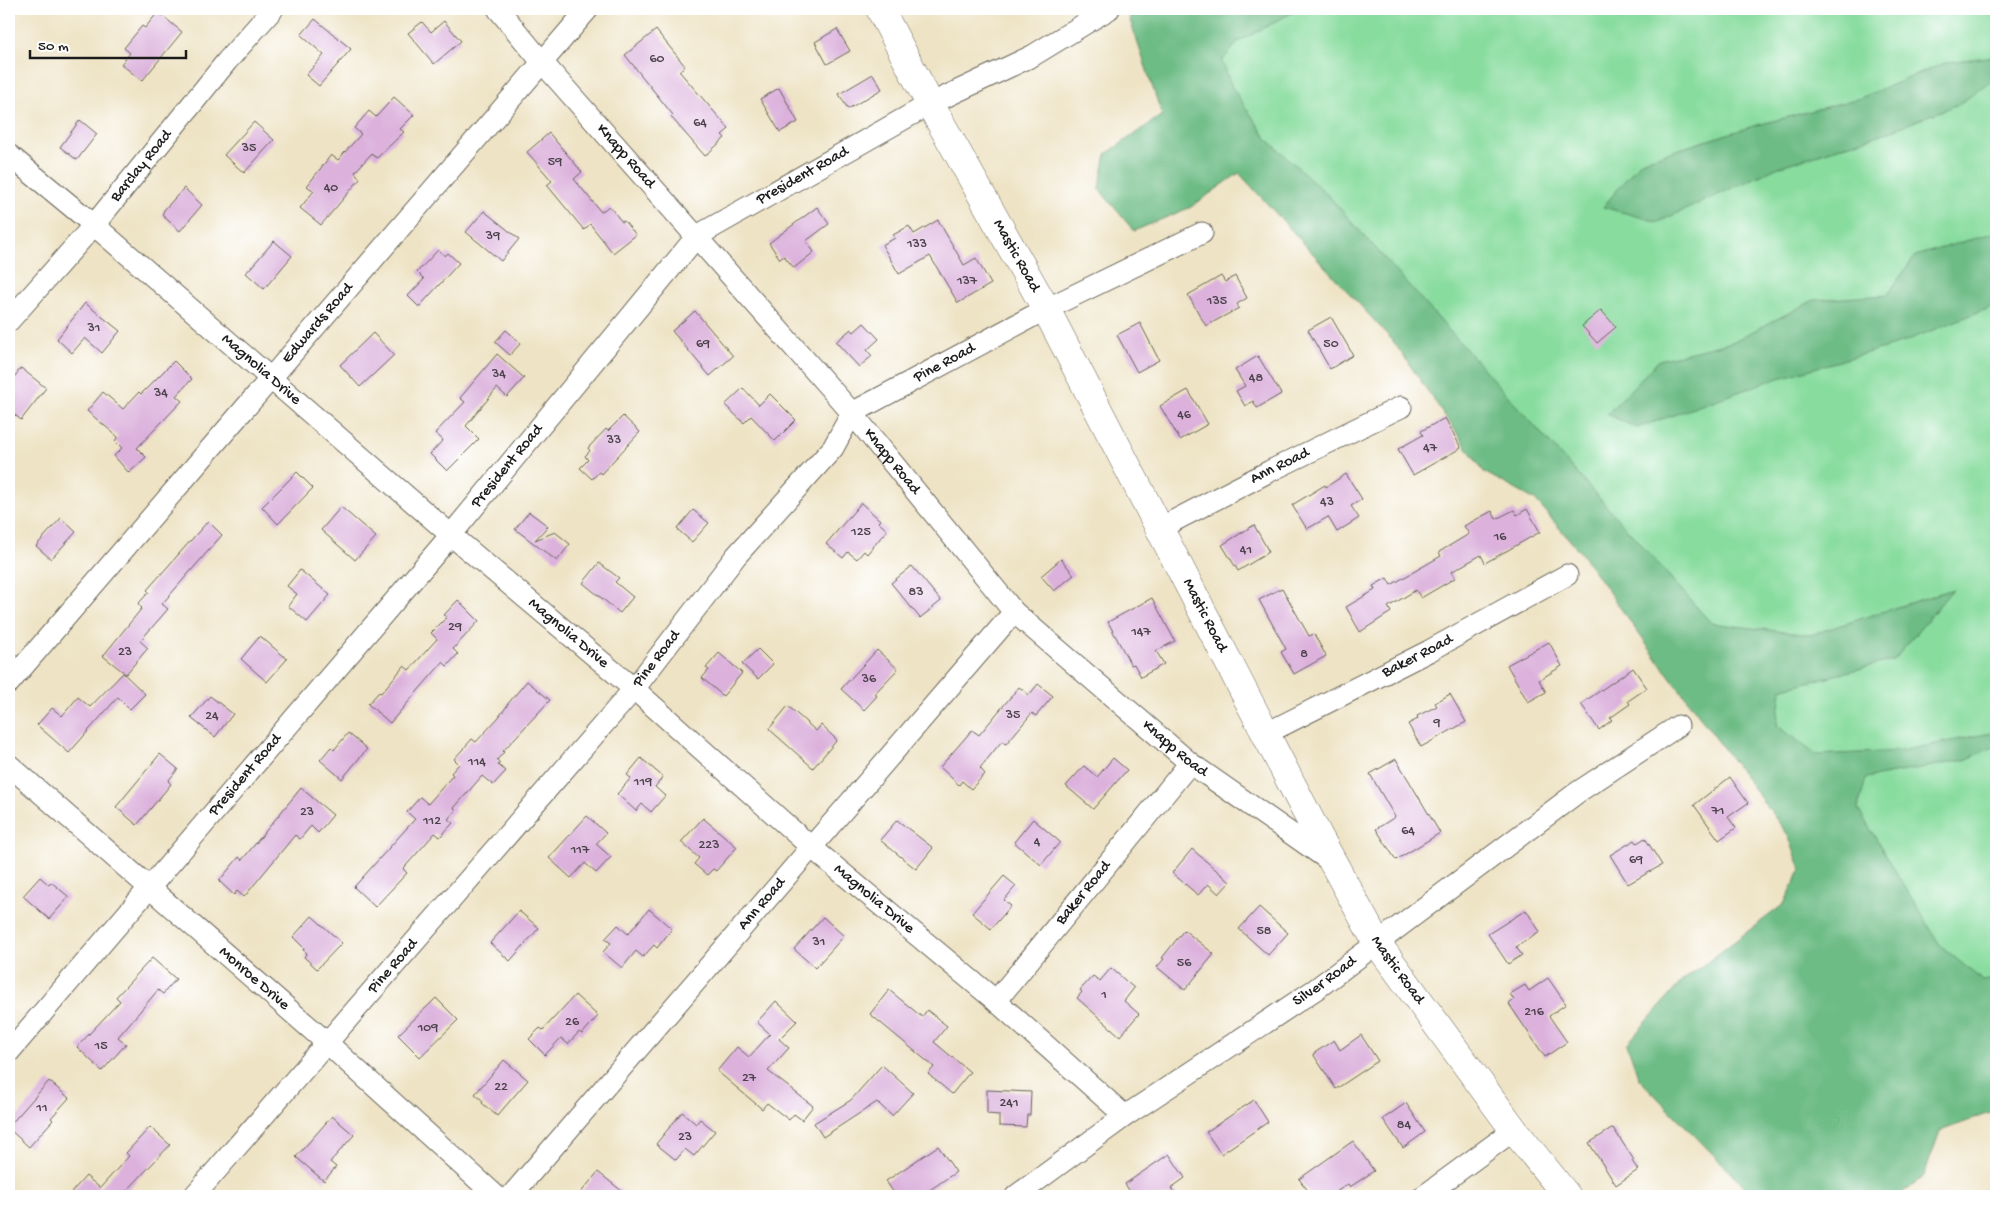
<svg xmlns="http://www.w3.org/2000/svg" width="2005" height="1205" font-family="'Gochi Hand',sans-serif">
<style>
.green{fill:#87dc9e;stroke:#527c5d}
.forest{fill:#6dbc85;stroke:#446c50}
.building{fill:#dcb2dd}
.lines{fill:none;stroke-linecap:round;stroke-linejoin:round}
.minor-casing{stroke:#666257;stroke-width:23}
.secondary-casing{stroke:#666257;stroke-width:29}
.minor{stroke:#fff;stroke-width:21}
.secondary{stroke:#fff;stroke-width:28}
.labels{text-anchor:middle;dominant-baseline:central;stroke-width:4.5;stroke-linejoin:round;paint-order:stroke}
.number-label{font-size:14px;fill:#4c424c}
.street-label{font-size:16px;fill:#1c1c1c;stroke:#fff}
</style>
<rect width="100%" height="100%" fill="#fff"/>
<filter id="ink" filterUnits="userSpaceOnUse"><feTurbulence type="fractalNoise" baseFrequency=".02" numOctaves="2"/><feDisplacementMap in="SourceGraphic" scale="10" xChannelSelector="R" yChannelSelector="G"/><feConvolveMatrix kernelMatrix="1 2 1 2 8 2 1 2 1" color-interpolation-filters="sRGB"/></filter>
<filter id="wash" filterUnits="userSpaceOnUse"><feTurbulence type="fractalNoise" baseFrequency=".0096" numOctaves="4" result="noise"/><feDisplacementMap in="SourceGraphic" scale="20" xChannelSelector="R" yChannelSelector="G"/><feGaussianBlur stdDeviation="1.12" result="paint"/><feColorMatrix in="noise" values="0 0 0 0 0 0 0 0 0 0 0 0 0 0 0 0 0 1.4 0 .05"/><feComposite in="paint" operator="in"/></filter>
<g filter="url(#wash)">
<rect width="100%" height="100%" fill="#eee3c5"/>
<path class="green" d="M1256,9h740v1023l-810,-962z"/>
<path class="forest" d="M1139,9h160l-61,33 -16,19 10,26 36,53 59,54 384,429 99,12 143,-46 -59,71 -113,29 -4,36 39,30 84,-4 96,-19v14l-31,14 -99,18 -8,31 82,136 43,36 13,-2v132l-56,20 -16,45 -26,20h-144l-115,-117 -12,-35 55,-63 102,-77 17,-35 -13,-34 -134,-180 -73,-102 -46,-53 -51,-28 -91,-131 -154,-168 -48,34 -57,24 -35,-42 7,-35 56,-39 -33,-98z
M1996,56v22l-37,26 -74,29 -104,33 -123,56 -55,-15 38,-46 109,-34 110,-29 87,-36z
M1996,232v73l-98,39 -129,37 -132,47 -30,-14 52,-54 73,-18 82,-42 73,-5 28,-39z"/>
<g id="blocks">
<path class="building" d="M158,12l24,20 -40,49 -21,-17 9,-11 -6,-5 18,-22 3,2z
M315,19l36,30 -32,37 -13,-11 18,-20 -23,-20z
M444,21l17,20 -27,23 -26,-31 14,-11 9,10z
M837,29l13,22 -23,13 -12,-22z
M656,30l29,36 -6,5 50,58 -7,6 3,3 -20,18 -34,-39 2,-2 -48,-60z
M873,74l9,15 -34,20 -9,-15z
M779,88l19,34 -18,10 -20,-33z
M394,97l20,18 -14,14 4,3 -27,26 -6,-4 -16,18 5,7 -39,46 -21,-17 14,-17 -7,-5 24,-31 7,5 23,-26 -7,-6 15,-17 7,6z
M80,120l17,14 -20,26 -17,-13z
M254,122l20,18 -30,33 -20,-18z
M549,133l33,39 -8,7 27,33 8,-6 13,16 2,-1 12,14 -23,18 -23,-29 -6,6 -37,-45 5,-4 -25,-29z
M184,188l18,17 -22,26 -18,-16 2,-5z
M817,207l12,17 -23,17 8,11 -20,16 -10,-12 -4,3 -11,-16z
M484,211l35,28 -18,22 -35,-29z
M938,220l26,45 12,-7 15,26 -33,19 -28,-47 -31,18 -17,-29 13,-7 -2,-3 16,-9 5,8z
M274,241l18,15 -28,33 -18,-16z
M438,250l7,6 3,-3 11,10 -40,44 -11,-11 16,-17 -7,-7z
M1221,276l4,6 10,-6 12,22 -10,6 2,4 -33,18 -18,-31z
M85,303l35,28 -18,22 -17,-15 -13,15 -15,-14z
M1601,310l15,17 -19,16 -15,-17z
M695,311l38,45 -23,20 -38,-45z
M1331,317l22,38 -23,14 -22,-39z
M864,323l15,16 -12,11 5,6 -13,11 -23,-25 15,-13 3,3z
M1140,323l19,37 -22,12 -20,-37z
M506,330l15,13 -11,12 -15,-13z
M373,333l21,22 -34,32 -20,-22z
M497,354l27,24 -17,19 -10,-9 -31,38 13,13 -32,32 -17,-17 13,-14 -8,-7 30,-31 -5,-4z
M1258,356l23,38 -24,14 -4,-7 -8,5 -9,-15 9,-5 -10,-16z
M174,361l18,18 -16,17 6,5 -45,47 9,9 -17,16 -15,-17 8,-8 -7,-7 3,-4 -31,-26 16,-19 20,17 16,-17 2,2z
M21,368l25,20 -25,32 -12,-10v-26z
M743,388l16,17 11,-11 26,26 -21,21 -24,-25 -7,7 -19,-18z
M1188,390l20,34 -28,16 -20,-34z
M623,416l17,16 -39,42 -2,-2 -7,7 -12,-11 8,-8 -3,-4 5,-5 -2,-3 18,-19 2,2z
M1445,418l16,30 -48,27 -15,-26 25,-14 -2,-4z
M297,472l16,16 -35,36 -16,-17z
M1346,474l16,25 -11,7 8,12 -22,14 -9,-15 -21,12 -15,-24 33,-20 1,2z
M861,503l19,17 -2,2 9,8 -20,24 -3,-3 -7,8 -9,-7 -5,6 -17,-14z
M341,507l35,30 -21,23 -34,-30z
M1527,509l13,23 -55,31 -4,-8 -30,17 4,6 -34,20 -5,-8 -28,17 3,5 -31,20 -14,-25 29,-17 -2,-4 14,-8 4,7 50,-29 -2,-4 30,-18 -5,-8 28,-15 4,8 18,-9 3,5z
M693,510l16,13 -17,19 -15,-13z
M529,512l19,14 -13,14 20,-8 15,12 -13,17 -42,-32z
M61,518l15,14 -25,27 -15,-13z
M208,521l14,14 -60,69 6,5 -28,32 8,7 -22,26 -23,-18 39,-48 -4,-4 11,-12 -2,-2z
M1254,525l15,27 -31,19 -16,-26z
M1061,559l13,16 -20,16 -13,-15z
M599,563l20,15 -4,4 18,15 -13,16 -37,-30z
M912,566l29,35 -21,17 -29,-35z
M300,570l30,25 -23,27 -19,-16 9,-12 -10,-8z
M1282,588l27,48 5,-2 12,22 -32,18 -13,-22 5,-3 -27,-49z
M1152,598l23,43 -19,10 8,13 -23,13 -7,-13 -3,1 -23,-43z
M458,600l21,21 -26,28 5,5 -11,12 -4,-4 -53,61 -22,-19 11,-12 2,1 23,-27 5,4 28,-31 -6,-6 16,-16 -3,-2z
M260,636l27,23 -20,23 -26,-23z
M1549,642l13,24 -23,14 7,12 -18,10 -21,-37z
M758,649l15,15 -15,15 -16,-15z
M877,650l21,19 -24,25 3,2 -13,14 -23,-21z
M719,653l23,20 -19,23 -21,-18 7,-8 -3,-2z
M1633,668l14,20 -19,13 2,3 -20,14 2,2 -13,10 -18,-26z
M123,673l22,21 -15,15 -12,-12 -49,56 -32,-28 15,-17 10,8 16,-19 12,10z
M527,681l23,19 -47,51 1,1 -7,8 3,3 -2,2 8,6 -13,14 -11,-9 -28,32 2,2 -8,9 5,4 -13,14 -5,-4 -32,36 4,4 -32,34 -21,-20 61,-68 -8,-7 13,-15 8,7 25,-29 -2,-2 8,-9 -5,-5 18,-20 4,3 22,-24 9,-12h-1z
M1038,684l15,12 -17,20 -4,-3 -26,31 -4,-3 -22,27 5,6 -14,15 -9,-8 -3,4 -19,-18 32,-37 7,5 40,-48 10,8z
M1450,694l16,28 -45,25 -13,-23 10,-5 -1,-3 20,-10 -2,-3z
M210,696l23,18 -18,23 -24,-19z
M788,706l28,25 5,-6 16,15 -24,28 -44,-39z
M348,733l19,16 -25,30 -22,-19 11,-13 3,3z
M160,754l18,15 -10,12 3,3 -34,41 -21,-18z
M641,758l22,19 -8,10 10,9 -14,16 -9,-8 -6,7 -19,-17 14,-16 -4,-3z
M1113,758l14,12 -34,39 -27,-23 18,-20 13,11z
M1396,759l44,74 -44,27 -20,-31 19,-12 -25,-43z
M1730,777l18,26 -20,14 8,11 -17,12 -25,-35z
M301,788l32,27 -15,18 -7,-7 -11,13 -5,-4 -51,62 -7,-6 -3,4 -15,-14 20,-24 3,3z
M587,816l19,17 -10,11 15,13 -15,16 -11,-10 -14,15 -22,-20z
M703,818l34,29 -21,24 -3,-2 -6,6 -13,-11 5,-6 -18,-16z
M1033,819l27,23 -19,23 -27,-23z
M897,820l36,28 -17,21 -36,-29z
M1645,838l17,27 -34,19 -18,-29 25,-15 2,3z
M1192,849l38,33 -11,12 -11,-10 -10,11 -26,-22z
M1004,876l12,10 -12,14 7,6 -20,23 -19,-16z
M40,877l9,8 2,-3 18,15 -20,22 -26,-23z
M1259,907l29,26 -20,22 -29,-26z
M649,909l23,20 -15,19 -3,-3 -11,12 -7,-6 -14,17 -19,-16 8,-9 -6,-4 13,-14 10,9z
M1526,910l14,22 -24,15 6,8 -14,9 -20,-30z
M519,911l20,17 -29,33 -20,-18z
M312,916l30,27 -25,26 -13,-12 3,-4 -4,-3 1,-2 -11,-11z
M823,917l21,19 -29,32 -21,-19z
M1184,930l30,24 -29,36 -28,-23 7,-8 -2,-1z
M152,958l24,21 -13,15 -5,-4 -40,47 8,7 -24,27 -25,-24 43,-46 -4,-4z
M1111,968l23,20 -10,13 15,13 -19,22 -43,-38 5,-6 -2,-2 13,-14 7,5z
M1548,978l18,26 -17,12 18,26 -22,15 -36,-53 5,-4 -4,-6 15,-9 4,6z
M889,990l33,27 5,-7 20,16 -13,16 36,30 -18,22 -24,-20 6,-7 -64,-53z
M575,995l23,21 -16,18 -3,-2 -11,12 -7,-6 -16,17 -16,-16 11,-11 3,2z
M436,998l22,22 -38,37 -22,-22z
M776,1001l21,20 -18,18 10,9 -21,23 45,35 -11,14 -8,-6 -5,6 -22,-17 -5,6 -45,-38 20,-24 12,10 21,-23 -13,-12z
M1361,1035l17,26 -42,28 -23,-35 21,-14 6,10z
M504,1060l24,20 -31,36 -15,-13 1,-2 -8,-7z
M882,1065l31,28 -21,23 -15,-14 -54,35 -9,-14 37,-23z
M49,1081l20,17 -18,20 2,2 -24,27 -20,-18v-3z
M987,1090l44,2 -1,23h-3l-1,12 -27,-1v-11l-12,-1z
M1254,1100l14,22 -47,32 -15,-22z
M1406,1103l19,29 -22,16 -20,-29z
M682,1112l14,12 4,-5 15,12 -21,25 -9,-7 -9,11 -20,-16z
M332,1116l22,19 -24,27 6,5 -12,14 -28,-24z
M150,1127l20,18 -48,51h-54l18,-20 14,12 29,-32 -3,-3z
M1613,1128l21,32 -2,1 6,9 -22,15 -27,-42z
M1353,1141l21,30 -24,16 -2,-3 -18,12h-18l-13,-17z
M938,1146l18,26 -35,24h-25l-10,-15z
M1169,1154l16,24 -14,10 6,8h-44l-8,-12z
M598,1172l30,24h-50z"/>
</g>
</g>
<g filter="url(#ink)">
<use href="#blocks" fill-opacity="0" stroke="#666257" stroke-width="1"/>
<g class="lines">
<defs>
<g id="minor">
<path id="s1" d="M498,9l44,53 310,351 162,199 176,151 140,98"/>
<path id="s2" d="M9,155l85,70 357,310 183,154 177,158 185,154 129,115"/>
<path id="s3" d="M9,321l85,-96 133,-164 46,-52"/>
<path id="s4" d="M1160,528l110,-57 131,-64"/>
<path id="s5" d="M9,683l579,-674"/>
<path id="s6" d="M1267,733l162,-82 138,-76"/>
<path id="s7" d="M9,765l317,277 170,154"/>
<path id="s8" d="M996,1001l194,-238"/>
<path id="s9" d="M9,1052l442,-517 246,-299 233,-132 102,-48 77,-47"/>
<path id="s10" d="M194,1196l440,-507 102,-133 97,-108 19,-35 194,-104 156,-76"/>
<path id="s11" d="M511,1196l503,-584"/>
<path id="s12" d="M1016,1196l109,-80 191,-127 262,-197 100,-66"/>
<path d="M1424,1196l90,-66"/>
</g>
<g id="secondary">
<path id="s13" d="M880,9l50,95 116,205 273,528 58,106 137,187 53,66"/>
</g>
</defs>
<use href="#minor" class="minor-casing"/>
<use href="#secondary" class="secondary-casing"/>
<use href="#minor" class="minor"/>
<use href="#secondary" class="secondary"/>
</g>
</g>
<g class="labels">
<g class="number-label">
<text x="657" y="59">60</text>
<text x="700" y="123">64</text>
<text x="249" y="148">35</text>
<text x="555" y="162">59</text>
<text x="331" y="188">40</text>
<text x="493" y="236">39</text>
<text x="917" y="244">133</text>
<text x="967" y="281">137</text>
<text x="1217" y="301">135</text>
<text x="94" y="328">31</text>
<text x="703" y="344">69</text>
<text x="1331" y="344">50</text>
<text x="499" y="374">34</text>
<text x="1256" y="378">48</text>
<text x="161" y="393">34</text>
<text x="1184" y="415">46</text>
<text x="614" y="440">33</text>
<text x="1430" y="448">47</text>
<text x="1327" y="502">43</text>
<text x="861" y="532">125</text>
<text x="1500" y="537">16</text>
<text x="1246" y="550">41</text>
<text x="916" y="592">83</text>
<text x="455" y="627">29</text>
<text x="1141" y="632">147</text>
<text x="125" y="652">23</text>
<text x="1304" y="654">8</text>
<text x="869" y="679">36</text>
<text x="1013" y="715">35</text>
<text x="212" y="716">24</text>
<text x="1437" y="723">9</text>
<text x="477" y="762">114</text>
<text x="643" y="782">119</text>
<text x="1718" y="811">71</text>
<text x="307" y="812">23</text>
<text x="432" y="821">112</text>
<text x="1408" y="831">64</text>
<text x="1037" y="842">4</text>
<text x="709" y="845">223</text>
<text x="580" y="850">117</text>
<text x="1636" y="860">69</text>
<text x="1264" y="931">58</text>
<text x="819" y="942">31</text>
<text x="1184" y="963">56</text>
<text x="1104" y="995">1</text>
<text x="1534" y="1012">216</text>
<text x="572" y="1022">26</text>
<text x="428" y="1028">109</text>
<text x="101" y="1046">15</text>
<text x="749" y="1078">27</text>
<text x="501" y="1087">22</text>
<text x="1009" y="1103">241</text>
<text x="42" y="1108">11</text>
<text x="1404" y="1125">84</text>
<text x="685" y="1137">23</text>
</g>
<g class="street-label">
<text stroke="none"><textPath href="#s1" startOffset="195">Knapp Road</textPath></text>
<text stroke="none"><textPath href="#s3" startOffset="204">Barclay Road</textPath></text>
<text stroke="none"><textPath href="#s9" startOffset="1189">President Road</textPath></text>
<text stroke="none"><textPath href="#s13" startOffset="282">Mastic Road</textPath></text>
<text stroke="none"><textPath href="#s5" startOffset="474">Edwards Road</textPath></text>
<text stroke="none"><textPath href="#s10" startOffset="1129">Pine Road</textPath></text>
<text stroke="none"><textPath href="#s2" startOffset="331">Magnolia Drive</textPath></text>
<text stroke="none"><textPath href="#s1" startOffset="600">Knapp Road</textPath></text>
<text stroke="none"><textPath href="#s9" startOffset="769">President Road</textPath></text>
<text stroke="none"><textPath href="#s4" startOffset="135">Ann Road</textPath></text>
<text stroke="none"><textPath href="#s13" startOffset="688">Mastic Road</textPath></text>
<text stroke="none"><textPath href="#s2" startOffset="736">Magnolia Drive</textPath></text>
<text stroke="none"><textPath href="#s6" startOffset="169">Baker Road</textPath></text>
<text stroke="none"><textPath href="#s10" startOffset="709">Pine Road</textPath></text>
<text stroke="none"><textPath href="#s1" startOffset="1005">Knapp Road</textPath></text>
<text stroke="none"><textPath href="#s9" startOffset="364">President Road</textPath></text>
<text stroke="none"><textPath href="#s8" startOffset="139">Baker Road</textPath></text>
<text stroke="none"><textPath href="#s2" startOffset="1141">Magnolia Drive</textPath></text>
<text stroke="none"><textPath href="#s11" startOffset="385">Ann Road</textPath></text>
<text stroke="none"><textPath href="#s10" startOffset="304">Pine Road</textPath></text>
<text stroke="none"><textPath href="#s13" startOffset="1092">Mastic Road</textPath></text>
<text stroke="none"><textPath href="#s7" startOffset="325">Monroe Drive</textPath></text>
<text stroke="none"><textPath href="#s12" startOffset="376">Silver Road</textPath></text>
</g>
</g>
<rect width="2005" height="1205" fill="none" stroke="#fff" stroke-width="30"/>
<path d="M30 50v8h156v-8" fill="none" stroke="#1c1c1c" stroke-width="2.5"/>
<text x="38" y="50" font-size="15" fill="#1c1c1c" stroke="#ffffff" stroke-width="4" paint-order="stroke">50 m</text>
</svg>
